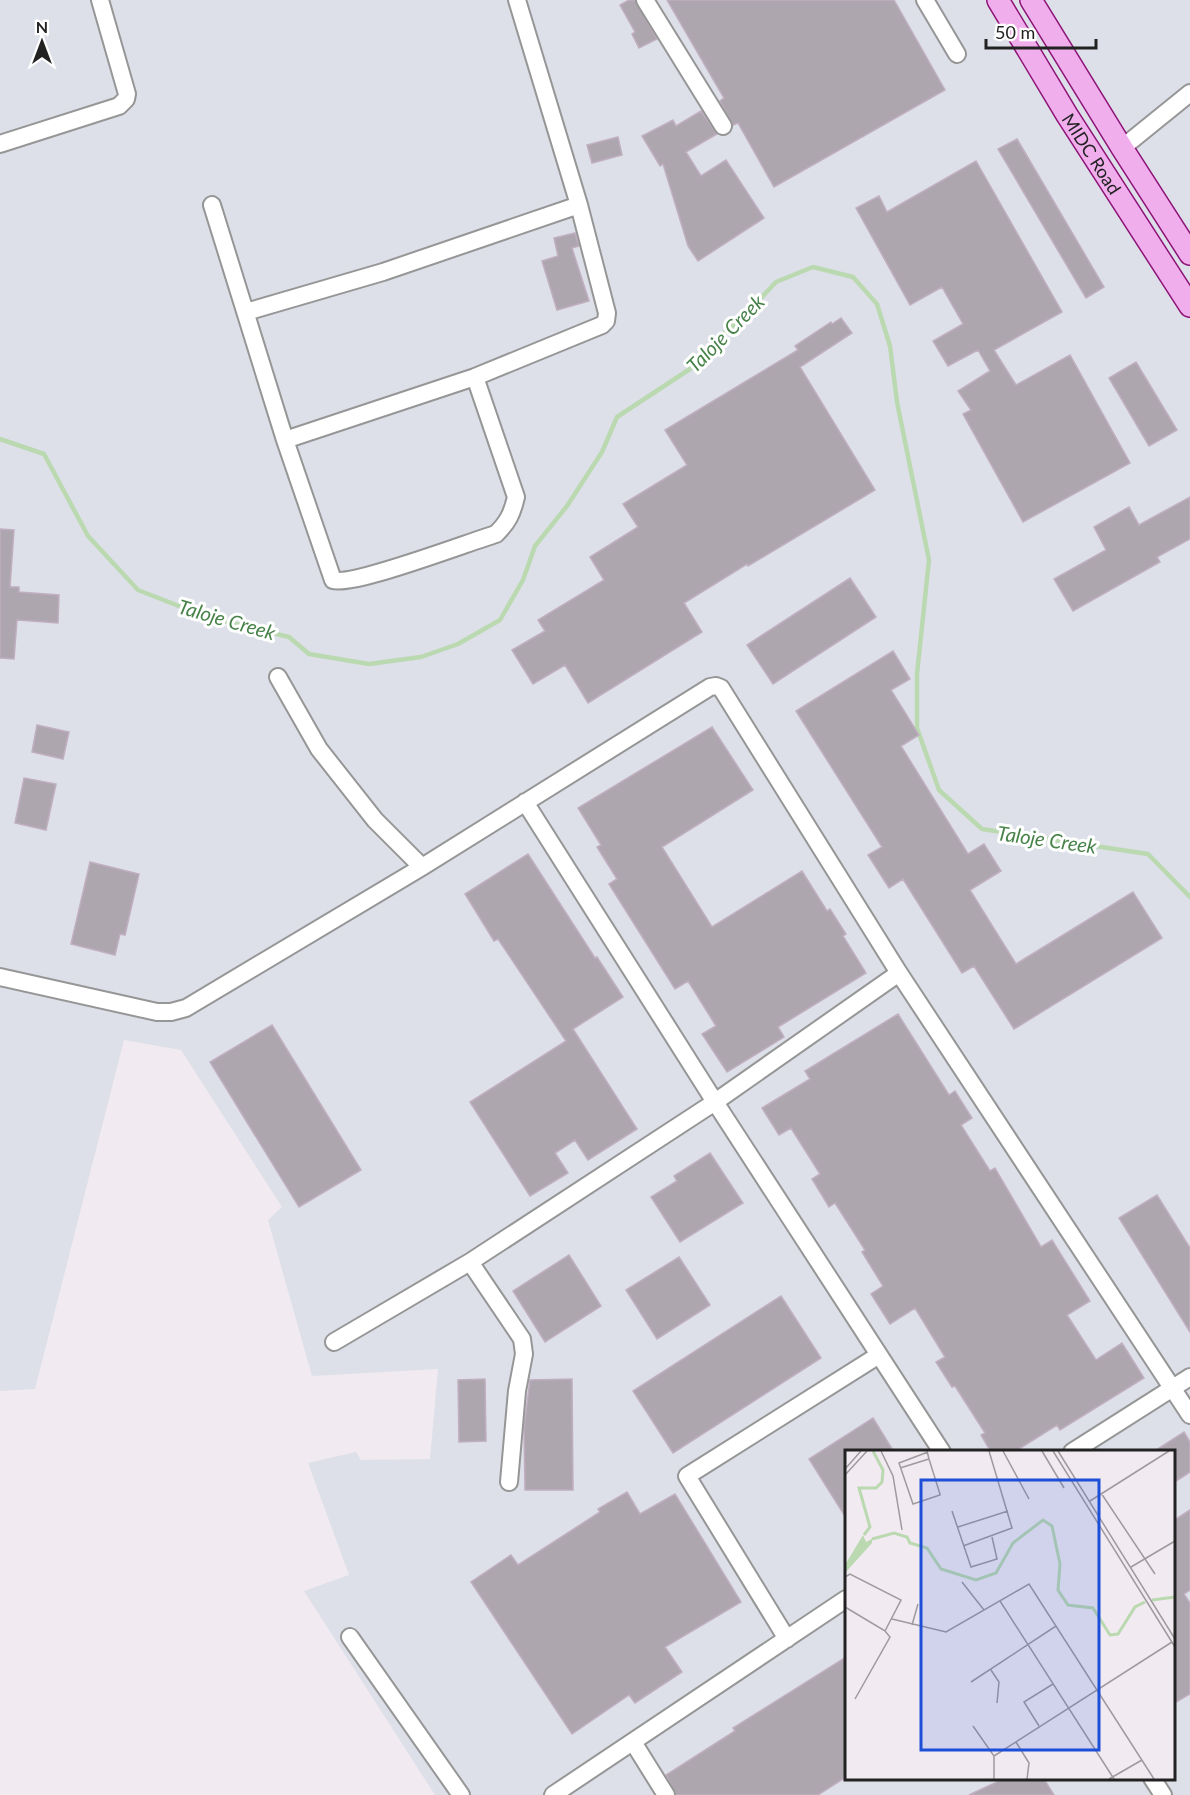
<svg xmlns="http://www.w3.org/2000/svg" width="1190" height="1795" font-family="Lato,sans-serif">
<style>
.industrial{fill:#dde0e9;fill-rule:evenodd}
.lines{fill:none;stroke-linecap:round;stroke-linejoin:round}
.stream{stroke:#bbd9b0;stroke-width:4.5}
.building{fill:#aea6af;stroke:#c0aec1;stroke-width:1.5}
.minor-casing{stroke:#969696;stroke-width:20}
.major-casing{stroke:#8d1377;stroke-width:24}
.minor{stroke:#fff;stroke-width:16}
.major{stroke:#f1aeec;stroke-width:21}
.labels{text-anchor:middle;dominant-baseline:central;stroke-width:6;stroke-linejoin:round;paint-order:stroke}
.street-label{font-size:18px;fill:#222;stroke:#fff}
.water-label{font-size:20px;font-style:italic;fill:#478248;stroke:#fff}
.inset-river{fill:none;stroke:#bbd9b0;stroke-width:3}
.inset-road{fill:none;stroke:#9e9a9e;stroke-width:1.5}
.view{fill:#1d4ed8;fill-opacity:0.15;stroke:#1d4ed8;stroke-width:3}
.inset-edge{fill:none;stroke:#222;stroke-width:3}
</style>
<rect width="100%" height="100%" fill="#f1eaf0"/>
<path class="industrial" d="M0,0h1190v1795h-755l-131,-204 45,-16 -41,-112 48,-11 5,8 69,-1 8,-90 -126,7 -44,-156 14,-13 -101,-157 -57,-10 -89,349 -35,2zM846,1452h328v326h-328z"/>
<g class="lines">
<path class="stream" d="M0,439l44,15 44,82 50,54 69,27 82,20 20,17 60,10 52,-7 37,-13 42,-24 23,-40 12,-34 32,-40 35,-54 15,-35 79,-52 25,-29 25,-22 30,-32 37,-15 40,10 24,27 13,42 7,56 32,158 -12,114v54l22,62 43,39 166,25 42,43"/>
</g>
<path class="building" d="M629,0h6l22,39 -18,9 -7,-14 3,-2 -15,-27z
M667,0h227l51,90 -171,97 -36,-64 -5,2 -13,-24 4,-3z
M701,111l16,23 -31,18 15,24 25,-16 38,58 -66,43 -10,-15 -25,-82 -3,2 -18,-30 31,-16 3,6z
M618,137l4,18 -30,8 -5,-18z
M1017,139l87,148 -18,11 -88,-149z
M976,161l86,151 -68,38 22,35 54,-30 60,108 -107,59 -60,-108 8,-4 -13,-19 32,-20 -12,-21 -30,16 -15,-25 30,-17 -21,-37 -32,18 -54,-97 23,-12 8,16z
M575,233l4,13 -7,2 17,53 -32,9 -15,-49 16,-5 -4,-18z
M841,318l11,15 -52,34 75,123 -127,76 -1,-2 -63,39 18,29 -114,71 -23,-38 -32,19 -21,-34 33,-19 -7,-11 66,-40 -14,-23 48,-30 -15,-23 64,-39 -22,-35 133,-80 -3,-4 36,-24 1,2z
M1136,362l41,68 -28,16 -40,-68z
M1190,497v42l-33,18 3,5 -87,49 -19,-32 52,-29 -12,-23 35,-20 10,18z
M0,529l14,1 -4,57h9v5l40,3 -1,28 -41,-3 -3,39 -14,-1z
M850,578l26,39 -103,67 -26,-39z
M893,651l17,28 -19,11 28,45 -18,11 67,108 16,-10 17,27 -31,19 46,74 117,-72 29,46 -148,91 -40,-63 -12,7 -59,-94 -14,9 -21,-33 14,-8 -86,-136z
M37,725l32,7 -6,27 -31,-7z
M712,727l41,63 -91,57 50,80 90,-56 25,40 3,-2 16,25 -3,2 23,37 -88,54 6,10 -57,35 -25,-38 14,-8 -28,-45 -13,8 -66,-105 8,-5 -20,-32 4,-2 -23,-37z
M24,778l32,6 -10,46 -31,-7z
M528,854l67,104 2,-1 26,40 -50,32 64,100 -49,31 -13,-20 -20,13 13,20 -38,23 -60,-94 96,-61 -68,-102 -4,2 -29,-47z
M90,862l49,12 -14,61 -5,-1 -5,21 -44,-11z
M898,1014l51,81 6,-4 17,27 -11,7 29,46 5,-3 46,79 11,-7 38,61 -23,14 29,45 26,-17 22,35 -84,52 -3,-5 -43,27h-23l-10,-17 4,-2 -30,-47 -3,1 -16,-25 9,-5 -30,-49 -25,16 -19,-30 12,-8 -21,-34 3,-2 -30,-47 -6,4 -17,-28 8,-5 -29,-46 -12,7 -17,-27 48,-29 -5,-8z
M272,1025l89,145 -62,37 -89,-145z
M710,1153l33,50 -63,39 -29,-45 26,-16 -3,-5z
M1157,1195l33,53v84l-71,-114z
M569,1255l32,51 -56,36 -32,-51z
M679,1257l31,48 -53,34 -31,-49z
M781,1296l40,62 -148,95 -40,-62z
M485,1379l1,62 -27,1 -1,-62z
M572,1379l1,111h-48l-1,-63 6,-47z
M873,1418l21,34h-48v66l-37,-59z
M1184,1432l6,10v30l-17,11v-31h-20z
M627,1492l13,22 35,-20 66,108 -76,45 17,25 -47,31 -6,-8 -57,39 -101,-152 40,-27 7,10 82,-53 -2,-3z
M1190,1510v80l-6,4 6,9v91l-17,10v-183z
M846,1657v120l-28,18h-142l-10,-20 69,-44 -2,-3z
M995,1779h49l10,16h-85l28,-13z"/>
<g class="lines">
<defs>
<path id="minor" d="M645,0l78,126
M925,0l32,54
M0,144l119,-38 7,-7 1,-5 -27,-94
M1122,148l68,-55
M212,205l73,235 48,140c19,7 136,-38 163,-46 12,-12 16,-20 20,-37l-41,-120
M246,312l137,-40 196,-67
M285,440l190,-63 127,-52 4,-4 1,-8 -28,-108 -62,-205
M278,677l41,72 56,71 47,47
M525,802l190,300 227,350
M0,977l157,35h14l15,-4 236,-141 288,-180 6,-1 5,2 178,285 291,442
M470,1262l52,77 2,15 -7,37 -8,91
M334,1342l136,-80 245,-160 184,-129
M1072,1452l118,-75
M350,1637l111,158
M787,1639l-100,-163 192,-121
M633,1742l33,53
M1152,1778l11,17
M553,1795l293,-196"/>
<g id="major">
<path id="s1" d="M998,0l69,115 123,191"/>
<path d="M1031,0l91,148 68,106"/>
</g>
</defs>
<use href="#minor" class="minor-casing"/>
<use href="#major" class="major-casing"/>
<use href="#minor" class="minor"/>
<use href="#major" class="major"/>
</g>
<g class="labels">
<g class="street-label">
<text stroke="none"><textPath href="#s1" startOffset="180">MIDC Road</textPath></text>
</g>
<g class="water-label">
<text transform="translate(725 333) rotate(-45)">Taloje Creek</text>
<text transform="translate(227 619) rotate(16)">Taloje Creek</text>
<text transform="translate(1047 839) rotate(8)">Taloje Creek</text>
</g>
</g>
<g transform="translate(845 1450)">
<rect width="330" height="330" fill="#f1eaf0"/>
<path d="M18,85l3,7 6,-3v4l-27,30v-8z" fill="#bbd9b0"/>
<path class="inset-river" d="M19,85l6,-8 -11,-39h17l6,-6 1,-12 -10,-19M27,89l22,-6 13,4 3,6 17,5 14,21 35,11 20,-7 17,-30 30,-23 9,6 8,38 -2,26 10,15 25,3 17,27 8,-1 17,-27 10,-5M307,150l23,-3"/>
<path class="inset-road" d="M36,1l12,25 9,54M82,1l2,8 11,35v1l-27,9 -14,-41 29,-11M158,1l26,48M197,1l22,37M208,1l122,196M213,1l117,188M55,18l29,-9M0,19l16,-18M0,25l22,-24M256,43l54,81M245,51l79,-50M107,61l19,56 26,-8 -5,-22M113,77l50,-16M118,96l49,-18 -23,-77M286,117l44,-26M0,127l5,-3 51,26 -16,31 -40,-24M117,132l22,28M155,151l114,178M47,169l54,13 83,-48 125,195M67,175l6,-21M146,220l8,12 -2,21M126,232l85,-56M10,249l35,-62 -5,-6M128,276l21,30v23M194,276l-15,-24 29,-18M171,292l13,21 -2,16M149,306l178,-114M264,329l33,-19"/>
<path class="view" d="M76,30h178v270h-178z"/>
<rect width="330" height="330" class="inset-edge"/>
</g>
<g transform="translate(42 42)" stroke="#ffffff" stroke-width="4.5" paint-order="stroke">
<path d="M0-4.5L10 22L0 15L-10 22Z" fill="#222222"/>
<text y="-9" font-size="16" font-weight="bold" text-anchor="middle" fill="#222222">N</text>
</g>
<path d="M986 39v9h110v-9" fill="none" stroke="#222222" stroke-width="3"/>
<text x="995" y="39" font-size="18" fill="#222222" stroke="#ffffff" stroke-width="4.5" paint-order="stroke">50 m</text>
</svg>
